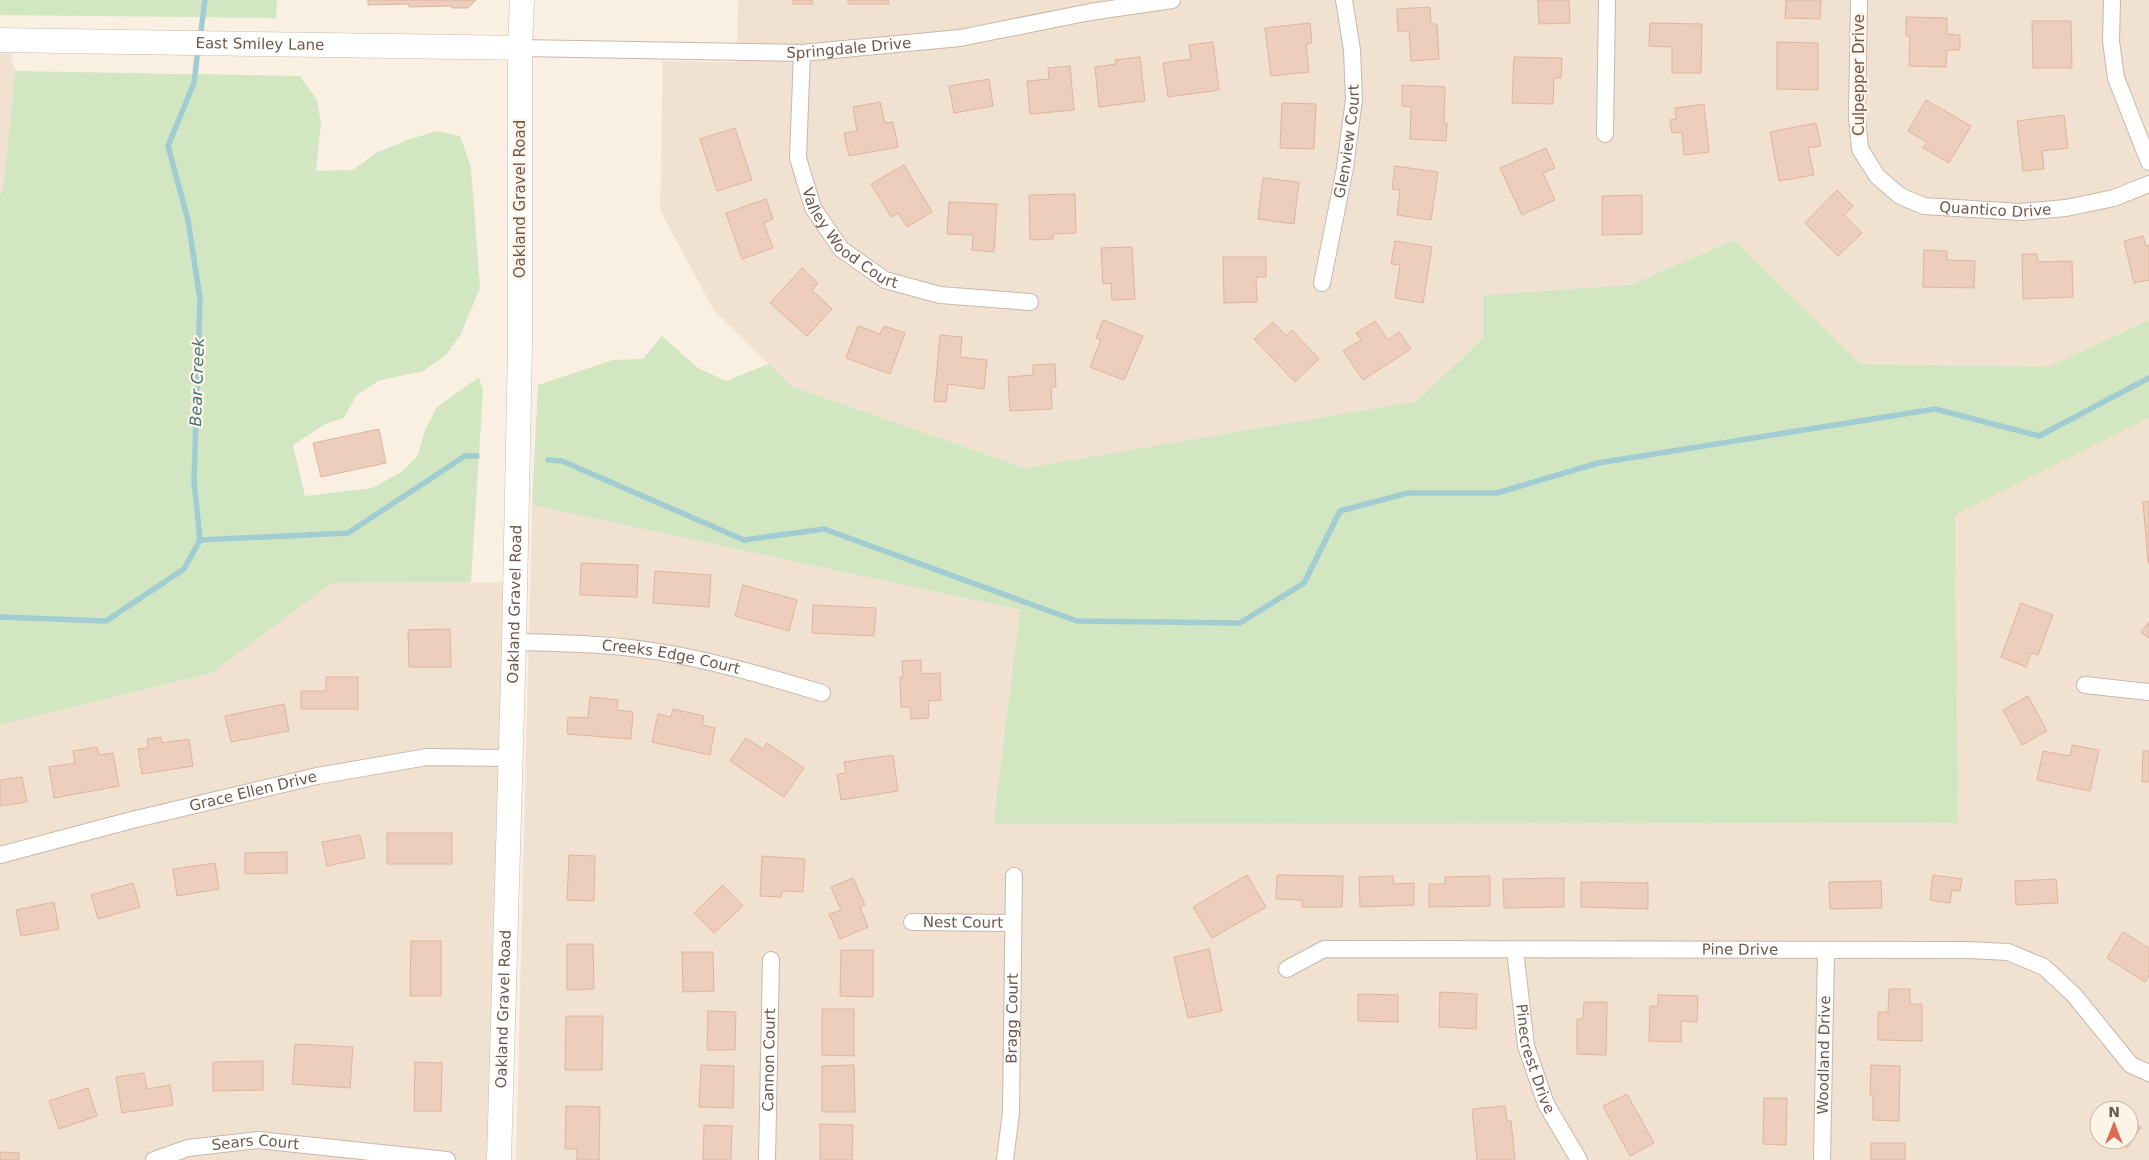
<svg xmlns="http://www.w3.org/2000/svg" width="2149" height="1160" font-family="'DejaVu Sans',sans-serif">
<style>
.residential{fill:#f1e1d1;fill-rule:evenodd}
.green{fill:#d2e6c2}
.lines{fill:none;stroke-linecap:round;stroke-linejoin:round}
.stream{stroke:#a0ccd2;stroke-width:5.5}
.building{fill:#edcebc;stroke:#deb49e}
.street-casing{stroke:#c9b7aa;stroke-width:18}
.secondary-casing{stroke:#cfb9aa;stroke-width:25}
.street{stroke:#fff;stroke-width:16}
.secondary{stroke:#fff;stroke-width:24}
.labels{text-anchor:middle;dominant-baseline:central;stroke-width:4.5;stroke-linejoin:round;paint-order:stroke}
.street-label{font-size:15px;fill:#6f574b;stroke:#fdf4e8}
.water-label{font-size:16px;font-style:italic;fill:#43737b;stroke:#fdf4e8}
</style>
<rect width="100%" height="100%" fill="#faf0e2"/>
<path class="residential" d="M738,0h1411v320l-101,47 -188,-3 -126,-124 -104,45 -147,10v43l-66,63 -392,67 -234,-82 -77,-75 -54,-101 3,-149 74,1z
M0,54h11l4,17 -12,118 -3,7z
M2149,418v742h-1633l16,-655 488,105 -27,214 964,-1 -2,-308zM2099,1110h30v30h-30z
M503,582l-13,578h-490v-435l212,-52 120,-90z"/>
<path class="green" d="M0,0h277l-1,18 -276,-3z
M15,71l285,5 17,24 4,24 -5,47 37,-1 23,-17 31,-13 30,-9 23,5 11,31 9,121 -20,48 -15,20 -22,15 -45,10 -22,15 -12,22 -19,6 -32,21 12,51 67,-8 28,-15 17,-16 8,-26 11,-23 43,-31 4,14 -12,191 -139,1 -120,90 -212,52v-529l3,-7z
M1734,240l126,124 188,3 101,-47v98l-194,97 3,308 -965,1 27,-214 -488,-105 6,-120 75,-25 30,-1 19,-23 36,32 28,13 43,-17 22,22 234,82 392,-67 66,-63v-43l147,-10z"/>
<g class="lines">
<path class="stream" d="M200,38l5,-38
M548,460l14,1 182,79 80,-11 253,92 163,2 64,-40 36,-72 68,-18h89l101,-30 337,-54 104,27 110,-58
M200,540l148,-7 117,-77h12
M0,617l106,4 78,-52 16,-29 -6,-59 6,-182 -12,-79 -20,-74 26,-63 4,-34"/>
</g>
<path class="building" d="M368,0h108l-8,8h-16v-2l-43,1v-3l-41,1z
M793,0h19l1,4h-20z
M848,0h40l1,4h-41z
M1538,0h31l1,23 -31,1z
M1786,0h35l-1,19 -35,-1z
M1430,7l1,17h6l2,35 -28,2 -2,-30h-11l-1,-22z
M1906,17l41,1v16l13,1v15h-13l-1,17 -37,-1 1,-30h-4z
M2032,21h39l1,47h-39z
M1310,23l2,20 -6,1 3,28 -38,4 -6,-48z
M1650,23l52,1 -1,49h-29v-26l-23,-1z
M1213,42l6,48 -51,7 -5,-34 28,-4 -2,-14z
M1777,42l41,1v47l-41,-1z
M1140,57l5,44 -46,6 -4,-40 21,-3 -1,-4z
M1514,57l48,1 -1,20h-7l-1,26 -41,-1z
M1070,66l4,44 -44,4 -3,-33 22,-2 -1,-11z
M989,79l4,27 -39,7 -5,-27z
M1402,85l43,2 -1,36h3l-1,18 -36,-2 1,-32 -9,-1z
M1926,100l45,26 -22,37 -26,-15 4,-6 -19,-11z
M880,102l5,21 8,-1 5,25 -49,9 -5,-23 13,-2 -4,-24z
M1282,103l34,1 -2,45 -34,-1z
M1704,104l5,48 -25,3 -2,-23 -10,1 -2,-13 6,-1 -1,-11z
M2064,115l4,33 -26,3 2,18 -21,2 -6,-50z
M1816,123l5,23 -13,2 6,27 -35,6 -9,-49z
M735,128l17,52 -35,11 -17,-52z
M1546,148l9,20 -12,5 12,27 -33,15 -22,-47z
M904,165l28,47 -25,15 -9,-14 -7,4 -20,-33z
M1395,166l43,6 -7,48 -34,-5 3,-25 -8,-1z
M1263,178l36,4 -5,42 -36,-5z
M1837,190l16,16 -9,9 18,18 -24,23 -33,-33z
M1075,194l1,39 -23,1v5l-23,1 -1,-45z
M1642,195v39l-40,1v-39z
M766,199l7,20 -9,4 9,25 -31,11 -16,-46z
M949,202l48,2 -3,48 -22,-2 1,-15 -26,-1z
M2143,236l3,10 3,-1v35l-15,3 -10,-42z
M1395,241l37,6 -9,56 -28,-5 5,-33 -9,-1z
M1132,247l3,52 -23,1 -1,-17 -8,1 -2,-36z
M1924,250l23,1v9l28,1 -1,27 -51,-1z
M2022,254h15l1,8 34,-1 1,36 -50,2z
M1223,257h43v20h-10l1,25 -33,1z
M802,268l16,15 -6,7 20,19 -25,27 -37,-33z
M1103,320l40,16 -19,44 -34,-13 11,-27 -5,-2z
M1375,321l13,19 11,-8 12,17 -48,31 -20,-29 18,-11 -5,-7z
M1273,322l13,14 6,-6 27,29 -24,23 -41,-43z
M858,326l22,8 4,-8 21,7 -15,41 -44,-16z
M940,335l22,2 -2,20 27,3 -3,29 -36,-5 -2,18 -12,-1z
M1055,364l1,23h-5l1,22 -42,2 -2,-34 25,-2v-10z
M379,429l7,34 -65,14 -8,-34z
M2149,501v61l-1,1 -5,-61z
M581,563l57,2 -1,32 -57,-2z
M655,571l56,4 -2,32 -56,-4z
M743,585l54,15 -8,31 -54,-15z
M2021,603l32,12 -15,40 -7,-2 -5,14 -25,-10z
M813,605l63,3 -2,28 -62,-3z
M2149,622v16l-8,-6z
M450,629l1,38h-42l-1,-37z
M921,660v14l19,-1 1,27 -13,1 1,17 -18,1 -1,-12h-9l-1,-30h3l-1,-16z
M326,677h32v32h-57v-18h25z
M2028,696l19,35 -25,14 -19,-35z
M590,697l28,3 -1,10 16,2 -2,27 -64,-5 1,-17 20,1z
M284,704l5,27 -58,11 -6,-26z
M673,709l31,7 -2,9 13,3 -5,27 -58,-13 6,-28 13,3z
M161,737l1,6 27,-4 4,27 -51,8 -4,-25 10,-1 -1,-9z
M746,738l17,11 4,-6 37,25 -20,29 -54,-36z
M2072,745l27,5 -9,41 -53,-11 6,-29 27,5z
M97,747l2,8 14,-2 6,33 -65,12 -5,-31 26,-4 -2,-12z
M2143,751h6v31h-7z
M893,755l5,36 -57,9 -4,-26 9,-1 -2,-11z
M22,777l5,25 -27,4v-26z
M387,833h65v31h-65z
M360,835l5,23 -38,8 -5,-24z
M287,852v21l-42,1v-21z
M569,855l26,1 -1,45 -27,-1z
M762,856l43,3 -2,33 -21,-1 -1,6 -21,-1z
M215,863l4,26 -42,7 -4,-27z
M1247,875l19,32 -54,31 -19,-31z
M1277,875l66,1 -1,31h-40v-7l-26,-1z
M1933,875l29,4 -2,12 -8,-1 -2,13 -20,-3z
M1393,876v8l21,-1v22l-54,2 -1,-30z
M1490,876v30l-61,1v-23h16v-7z
M853,878l12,27 -5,2 8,20 -28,12 -11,-25 12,-4 -10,-23z
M1564,878v29l-60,1 -1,-29z
M2056,879l2,24 -42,2 -1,-24z
M1881,881l1,27 -52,1 -1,-27z
M1581,882l67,1v26l-67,-2z
M133,883l7,24 -42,12 -7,-24z
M723,885l20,21 -29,27 -20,-20z
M54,902l5,27 -38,7 -5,-26z
M2123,932l26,16v27l-4,7 -38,-24z
M411,941h30v55h-31z
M567,944h26l1,45 -27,1z
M1209,949l13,62 -34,7 -14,-61z
M841,950h32v47l-33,-1z
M682,952h31l1,39 -31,1z
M1889,989h21v15h12v37l-44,-1v-28h10z
M1440,992l37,2 -1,35 -37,-2z
M1358,994l40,1v27l-40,-1z
M1658,995l40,1 -1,26 -16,-1v21l-32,-1 1,-35h8z
M1584,1002h23l-1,53 -29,-1v-35h6z
M822,1009h32v47l-32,-1z
M708,1011l28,1 -1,38h-28z
M566,1016h37l-1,54h-37z
M295,1044l58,3 -3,41 -58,-4z
M263,1061v29l-50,1v-29z
M415,1062l27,1 -1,48h-27z
M701,1065l33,1 -1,42 -34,-1z
M854,1065l1,47h-33v-46z
M1871,1065l29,1 -1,55 -26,-1v-25h-3z
M144,1073l3,16 23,-4 3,20 -51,8 -6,-36z
M88,1088l9,28 -38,13 -10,-28z
M1627,1094l27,49 -24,13 -27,-50z
M1764,1098h23l-1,47 -23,-1z
M566,1106l34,1 -1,53h-22v-11h-12z
M1505,1106l2,15h4l4,39h-38l-5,-51z
M2129,1119l12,8 -14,21 -12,-8h14z
M820,1124l33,1 -1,35h-32z
M704,1125l28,1 -1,34h-28z
M1871,1143h34v17h-34z
M0,1152l19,1v7h-19z"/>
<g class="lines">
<defs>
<g id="street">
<path id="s1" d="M1859,0l-2,117 3,32 17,27 23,20 24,10 97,6 45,-4 48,-10 35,-14"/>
<path d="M2112,0l-1,41 5,37 33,84"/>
<path id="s2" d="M520,48l282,5 158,-15 130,-26 82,-12"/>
<path id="s3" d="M802,53l-4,105 15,50 28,41 44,31 55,15 90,7"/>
<path d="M1605,134l2,-134"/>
<path id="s4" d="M1322,283l23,-115 9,-69 -2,-49 -8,-50"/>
<path id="s5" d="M514,642c52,1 105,2 157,12 51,9 102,24 151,39"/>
<path d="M2085,685l64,7"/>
<path id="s6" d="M0,855l132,-35 185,-44 110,-19 83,1"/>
<path id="s7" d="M912,922l101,1"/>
<path id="s8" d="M1515,950l11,96 20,58 33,56"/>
<path id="s9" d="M1287,969l37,-20 644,1 40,2 36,15 30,28 57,70 18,8"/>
<path id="s10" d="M154,1160l34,-12 70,-8 189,20"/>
<path id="s11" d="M767,1160l4,-200"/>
<path id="s12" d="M1005,1160l6,-48 3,-236"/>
<path id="s13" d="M1822,1160l4,-210"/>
</g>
<g id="secondary">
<path id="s14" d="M0,40l520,8"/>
<path id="s15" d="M499,1160l15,-518 6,-296v-298l2,-48"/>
</g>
</defs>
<use href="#street" class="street-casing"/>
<use href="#secondary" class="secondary-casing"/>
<use href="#street" class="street"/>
<use href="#secondary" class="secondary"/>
</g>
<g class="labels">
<g class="street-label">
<text stroke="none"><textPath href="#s14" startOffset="260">East Smiley Lane</textPath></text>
<text stroke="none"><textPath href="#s2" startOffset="329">Springdale Drive</textPath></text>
<text transform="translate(1859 75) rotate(-90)">Culpepper Drive</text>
<text stroke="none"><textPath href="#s4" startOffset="144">Glenview Court</textPath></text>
<text transform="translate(520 199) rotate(-90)">Oakland Gravel Road</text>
<text stroke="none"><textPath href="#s1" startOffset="309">Quantico Drive</textPath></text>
<text stroke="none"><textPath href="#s3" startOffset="205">Valley Wood Court</textPath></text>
<text stroke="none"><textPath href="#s15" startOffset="556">Oakland Gravel Road</textPath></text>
<text stroke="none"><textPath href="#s5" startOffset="158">Creeks Edge Court</textPath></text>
<text stroke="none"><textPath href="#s6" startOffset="261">Grace Ellen Drive</textPath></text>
<text stroke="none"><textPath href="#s7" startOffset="51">Nest Court</textPath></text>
<text stroke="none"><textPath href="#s9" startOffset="458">Pine Drive</textPath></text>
<text stroke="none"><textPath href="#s15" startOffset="151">Oakland Gravel Road</textPath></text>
<text stroke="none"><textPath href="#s12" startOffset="142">Bragg Court</textPath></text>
<text stroke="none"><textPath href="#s13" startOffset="105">Woodland Drive</textPath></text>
<text stroke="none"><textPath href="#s8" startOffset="111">Pinecrest Drive</textPath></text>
<text stroke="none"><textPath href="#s11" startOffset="100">Cannon Court</textPath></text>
<text stroke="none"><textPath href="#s10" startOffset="104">Sears Court</textPath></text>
</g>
<g class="water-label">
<text transform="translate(197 382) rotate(-88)">Bear Creek</text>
</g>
</g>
<g transform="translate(2114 1125)"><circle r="24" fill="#fdf4e8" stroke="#c4b5a9"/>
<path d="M0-4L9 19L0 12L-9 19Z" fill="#da6b51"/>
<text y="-8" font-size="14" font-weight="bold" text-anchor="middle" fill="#6f574b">N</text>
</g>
</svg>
